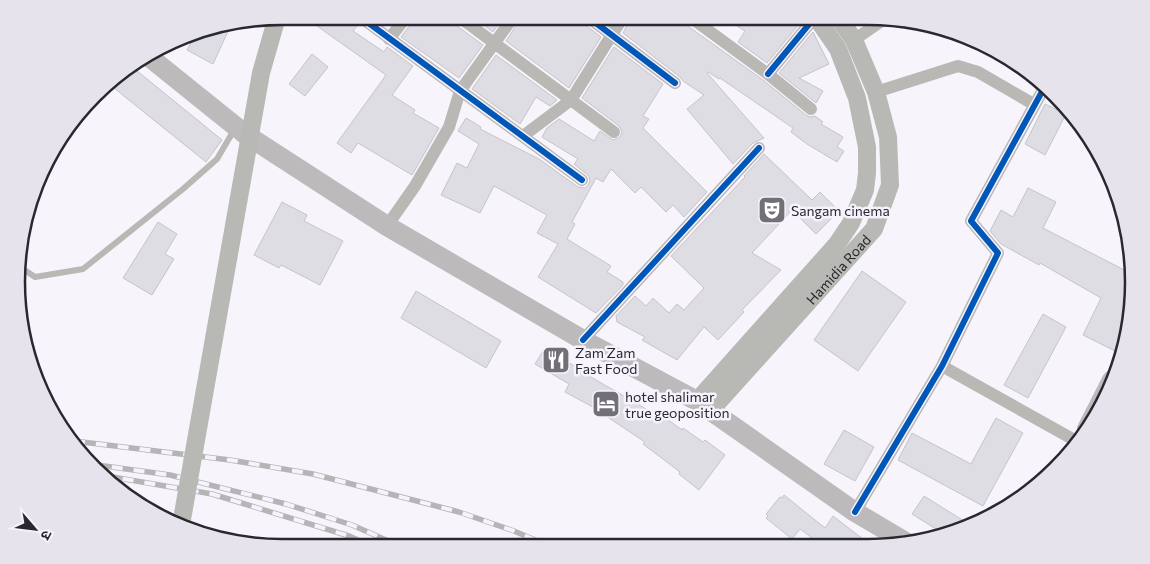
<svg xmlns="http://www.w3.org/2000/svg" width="1150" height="564" font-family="Commissioner,'Noto Sans Devanagari',sans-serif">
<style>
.building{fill:#dfdde4;stroke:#c6c3cb}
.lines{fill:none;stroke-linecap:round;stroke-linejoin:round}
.lane{stroke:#b9b8b5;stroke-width:6}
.street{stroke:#b9b8b5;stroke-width:12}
.secondary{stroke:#b8b8b5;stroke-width:18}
.primary{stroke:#bcbaba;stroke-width:20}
.rail-casing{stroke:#b6b5b6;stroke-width:5.5}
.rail{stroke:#f6f3fd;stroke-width:4;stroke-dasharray:11;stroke-linecap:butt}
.secondary-bridge{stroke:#b8b8b5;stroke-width:18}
.cycleway-casing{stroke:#f6f3fd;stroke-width:9}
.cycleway{stroke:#0057b8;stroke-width:6}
.labels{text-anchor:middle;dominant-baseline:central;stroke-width:5;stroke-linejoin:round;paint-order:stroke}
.poi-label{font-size:14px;fill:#2a2730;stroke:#f6f3fd;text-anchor:start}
.street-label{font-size:14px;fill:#2a2730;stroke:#f6f3fd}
.rim{fill:none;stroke:#2a2730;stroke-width:2.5}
</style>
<rect width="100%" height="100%" fill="#f7f5fb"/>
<path class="building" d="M303,16h48l1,4 6,5 -5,6 31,21 3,-5 26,19 -21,29 23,15 -2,3 26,15 -27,47 -54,-32 -7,10 -14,-10 49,-68z
M373,16h23l-8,10z
M415,16h35l3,7 30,22 -24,33 -58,-41 12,-16z
M472,16h32l-11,16z
M522,16l58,1 3,6 18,14 -32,51 -63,-47z
M631,17h51l3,7 78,56 43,35 4,2 5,-1 8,6 -2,2 22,13 -6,10 7,4 -7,11 -30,-18 -16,-12 2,-4 -73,-50 -1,1 -11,-7 -1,1 57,65 -11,5 -20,21 -46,-55 17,-14 -21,-14 -3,-4 -57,-44z
M723,17h82l-38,46 -29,-21 7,-11z
M231,25l-18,39 -26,-14 11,-20z
M813,32l16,32 -30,14 24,13 -7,12 -37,-30z
M614,47l49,37 -20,32 6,3 -6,9 64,64 -23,25 -11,-12 -7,7 -25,-25 -6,6 -24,-24 -8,13 -7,-4 -24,44 3,2 -8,15 44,27 -4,6 16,10v3l-27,28 -58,-36 20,-33 -21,-11 10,-18 -53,-29 -14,27 -39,-18 16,-32 10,5 12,-24 -21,-13 8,-13 15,9 -1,2 59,30 39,28 7,1 3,-3 2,-4 -1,-5 -15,-12 4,-5 -36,-22 5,-9 12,-9 35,22 6,-10 13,9 7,-3 2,-5 -3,-6 -37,-28z
M312,54l16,13 -23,29 -16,-12z
M496,55l61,45 -1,1 -6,5 -14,-9 -16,27 -48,-35z
M131,66l91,74 -16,22 -97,-78 11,-13z
M1045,104l21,10 -21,41 -20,-11z
M764,154l48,46 8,-8 19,19 -23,23 -24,-24 -40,43 29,17 -39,40 2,2 -26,28 -14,-13 -27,33 -35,-20 3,-3 -28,-15 -1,-6 19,-20 11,10 7,-8 16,15 8,-9 7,6 20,-22 -33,-32 74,-79 -1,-1z
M1028,188l28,14 -13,26 87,45 3,26 -14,54 -36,-18 18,-37 -61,-35 -1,2 -38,-21 -11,-13 11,-21 12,7z
M282,202l25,13 -3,6 39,20 -23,44 -39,-20 -2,3 -25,-13z
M158,222l19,12 -12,20 9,5 -22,36 -29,-17z
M862,271l44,31 -48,69 -44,-31z
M416,291l85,50 -15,27 -85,-50z
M1043,314l23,13 -38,71 -24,-13z
M545,348l31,19 -1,1 63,36 24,15 2,-2 18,13 1,-2 20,14 2,-2 20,15 -26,35 -20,-16 1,-2 -37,-28 2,-2 -54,-36 -26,-14 4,-8 -34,-20z
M996,418l27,15 -40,73 -85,-46 14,-27 59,31z
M844,430l30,17 -19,34 -31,-17z
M784,495l41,33 8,-12 39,30h-49l-23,-17 -8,10 -26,-21 2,-2 -2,-2 14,-17 2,1z
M924,496l48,30 -28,8 -32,-20z"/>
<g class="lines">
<path class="lane" d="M20,267l15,10 48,-8 100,-80 34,-30 17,-29"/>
<path class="street" d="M359,16l223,164
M458,16l156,116
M588,17l87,66
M690,17l78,57 43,35
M389,39l18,-23
M854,40l33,-23
M768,74l47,-57
M876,92l82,-26 20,6 57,33
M523,136l48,-36 52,-83
M387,226l28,-40 34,-59 11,-36 54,-75
M583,340l176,-192
M942,366l136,76
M855,512l87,-146 56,-113 -27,-32 73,-133"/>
<g class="secondary">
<path d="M697,401l140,-157 14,-21 14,-33 2,-17v-26l-10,-49 -19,-49 -22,-32"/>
<path id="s1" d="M710,411l164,-182 16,-44 -2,-48 -12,-45 -22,-52 -16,-23"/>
</g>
<path class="primary" d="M148,56l97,78 142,92 196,114 114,61 158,111 54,32
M1087,429l25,-49"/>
<defs>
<path id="rail" d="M74,441l156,19 83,14 146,38 55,19 35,15
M90,464l80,11 116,29 66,21 50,22
M101,475l111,19 137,42 26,11"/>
</defs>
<use href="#rail" class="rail-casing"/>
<use href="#rail" class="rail"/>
<path class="secondary-bridge" d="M181,525l80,-452 16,-56"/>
<defs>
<path id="cycleway" d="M359,16l223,164
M588,17l87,66
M768,74l47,-57
M583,340l176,-192
M855,512l87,-146 56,-113 -27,-32 73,-133"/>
</defs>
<use href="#cycleway" class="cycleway-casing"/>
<use href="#cycleway" class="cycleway"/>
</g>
<defs>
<symbol id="theatre-square" viewBox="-11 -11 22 22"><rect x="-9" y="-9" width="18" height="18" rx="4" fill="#726f77" stroke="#f6f3fd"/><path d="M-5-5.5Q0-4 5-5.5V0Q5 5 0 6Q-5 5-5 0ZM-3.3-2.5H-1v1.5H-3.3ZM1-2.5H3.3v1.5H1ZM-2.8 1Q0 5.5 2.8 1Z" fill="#fff"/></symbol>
<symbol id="restaurant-square" viewBox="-11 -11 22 22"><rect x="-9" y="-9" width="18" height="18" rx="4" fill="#726f77" stroke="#f6f3fd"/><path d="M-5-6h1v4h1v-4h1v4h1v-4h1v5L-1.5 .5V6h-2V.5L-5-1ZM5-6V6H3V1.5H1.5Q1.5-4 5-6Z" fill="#fff"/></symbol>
<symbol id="hotel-square" viewBox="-11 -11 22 22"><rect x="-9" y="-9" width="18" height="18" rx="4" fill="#726f77" stroke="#f6f3fd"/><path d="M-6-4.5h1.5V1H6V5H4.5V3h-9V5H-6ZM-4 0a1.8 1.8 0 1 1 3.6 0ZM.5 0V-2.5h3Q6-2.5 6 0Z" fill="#fff"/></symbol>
</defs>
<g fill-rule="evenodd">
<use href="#theatre-square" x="756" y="194" width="32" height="32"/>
<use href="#restaurant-square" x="540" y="344" width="32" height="32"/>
<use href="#hotel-square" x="590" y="388" width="32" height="32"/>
</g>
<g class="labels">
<g class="poi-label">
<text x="791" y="210">Sangam cinema</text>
<text x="575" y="352">Zam Zam<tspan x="575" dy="16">Fast Food</tspan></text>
<text x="625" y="396">hotel shalimar<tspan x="625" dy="16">true geoposition</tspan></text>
</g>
<g class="street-label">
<text stroke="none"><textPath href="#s1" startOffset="191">Hamidia Road</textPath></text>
</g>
</g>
<path d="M0 0H1150V564H0ZM282 25H868A257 257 0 0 1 1125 282V282A257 257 0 0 1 868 539H282A257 257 0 0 1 25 282V282A257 257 0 0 1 282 25Z" fill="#e6e3ed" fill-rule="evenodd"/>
<path class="rim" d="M282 25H868A257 257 0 0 1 1125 282V282A257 257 0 0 1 868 539H282A257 257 0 0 1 25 282V282A257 257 0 0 1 282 25Z"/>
<g transform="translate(35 529) rotate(118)" stroke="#f6f3fd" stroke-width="4" paint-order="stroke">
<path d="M0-4L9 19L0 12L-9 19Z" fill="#2a2730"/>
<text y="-8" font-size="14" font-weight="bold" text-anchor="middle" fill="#2a2730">उ</text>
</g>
</svg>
